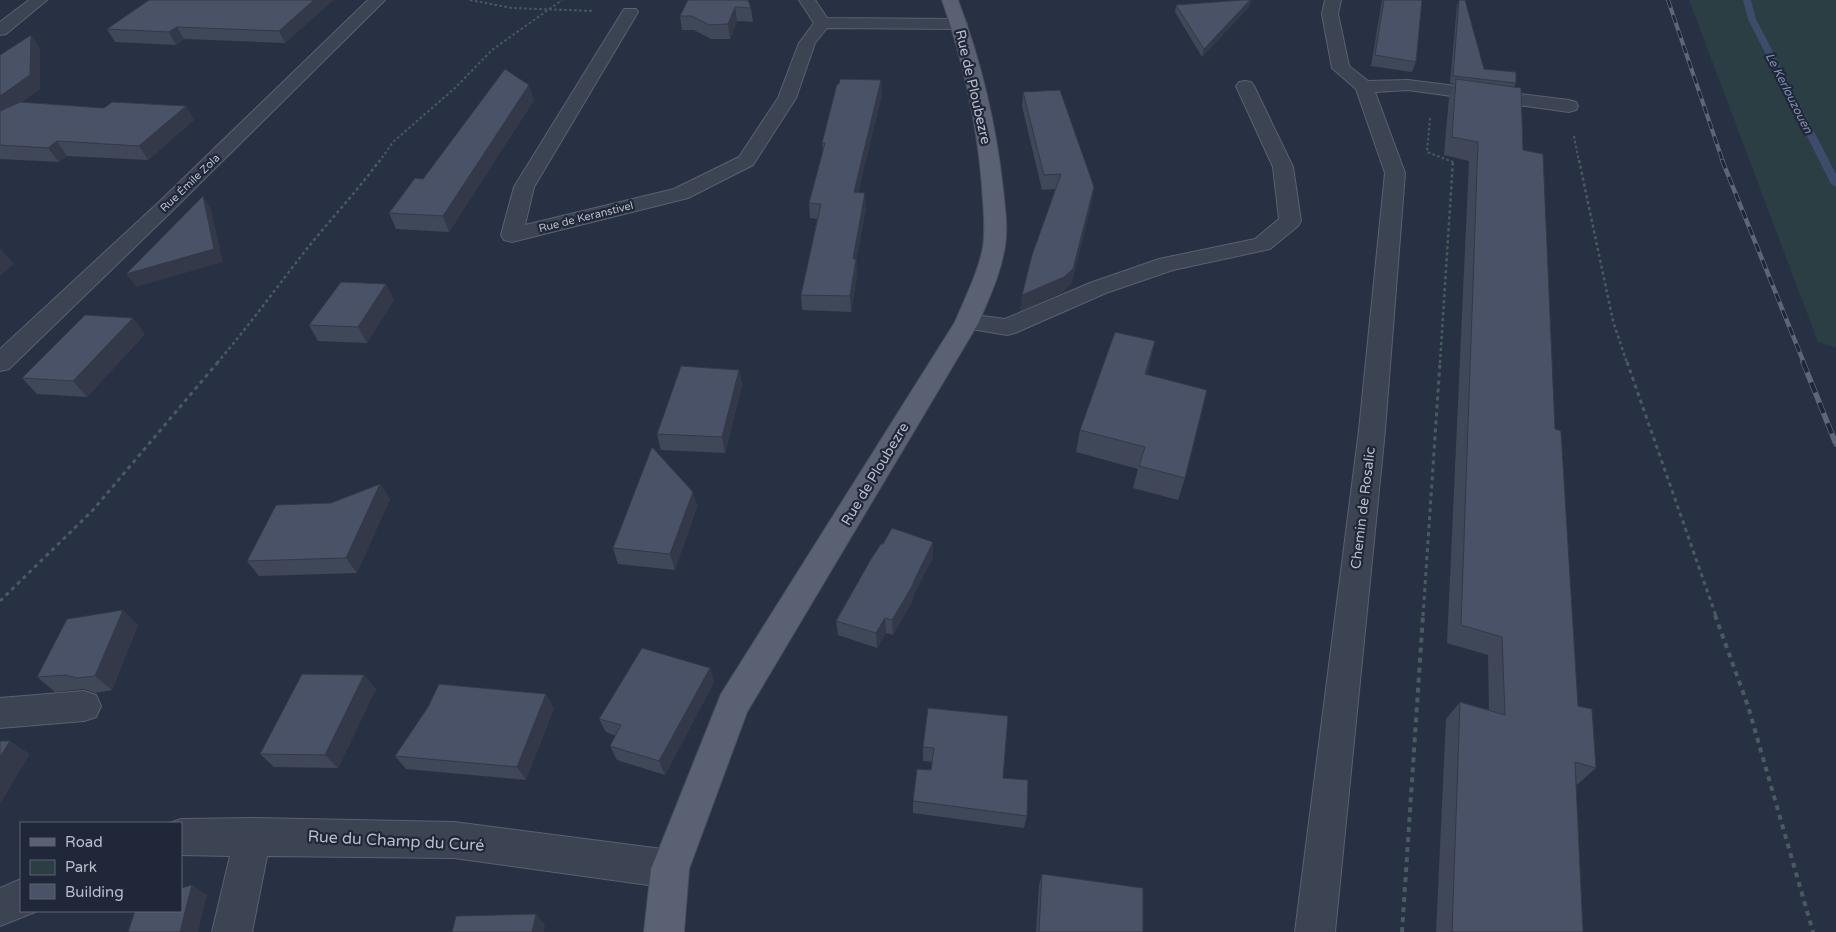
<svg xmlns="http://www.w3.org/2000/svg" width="1836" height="932" font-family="'Varela Round',sans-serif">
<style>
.green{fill:#2a3e44}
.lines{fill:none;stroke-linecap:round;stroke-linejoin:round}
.stream{fill:#3e4c6b;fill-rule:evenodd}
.minor-casing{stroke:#5a6070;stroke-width:2}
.major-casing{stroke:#464b5c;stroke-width:2}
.path-far3{stroke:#485b60;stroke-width:2;stroke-dasharray:2.5 2.5;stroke-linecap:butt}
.path-far2{stroke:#485b60;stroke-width:2.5;stroke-dasharray:3 3;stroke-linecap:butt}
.path-far1{stroke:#485b60;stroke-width:3;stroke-dasharray:4 4;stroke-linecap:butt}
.path{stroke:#485b60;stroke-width:4;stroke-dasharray:5 5;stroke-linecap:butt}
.minor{fill:#3c4353;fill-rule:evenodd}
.major{fill:#5a6172;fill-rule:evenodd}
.rail-far2-casing{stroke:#5e6679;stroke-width:4}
.rail-far1-casing{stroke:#5e6679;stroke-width:4.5}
.rail-casing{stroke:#5e6679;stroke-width:5.5}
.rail-far2{stroke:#202738;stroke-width:2.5;stroke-dasharray:8;stroke-linecap:butt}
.rail-far1{stroke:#202738;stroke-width:3;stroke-dasharray:9;stroke-linecap:butt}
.rail{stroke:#202738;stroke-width:4;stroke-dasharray:11;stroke-linecap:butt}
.wall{fill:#3f4759}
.shaded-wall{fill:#333948}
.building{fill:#495267;stroke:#333948}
.labels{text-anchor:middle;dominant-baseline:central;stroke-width:4.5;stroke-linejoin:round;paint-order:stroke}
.far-street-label{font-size:11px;fill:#b9becc;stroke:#202738}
.far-water-label{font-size:12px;font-style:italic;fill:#8190b2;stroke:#202738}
.street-label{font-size:14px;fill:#b9becc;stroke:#202738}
.near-street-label{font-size:16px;fill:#b9becc;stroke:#202738}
</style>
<rect width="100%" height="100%" fill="#283043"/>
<path class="green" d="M1689,0h147v348l-18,-6z"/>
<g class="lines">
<path class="stream" d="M1743,0h8l5,19 80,155v13l-5,-3 -83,-165z"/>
<defs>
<path id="minor" d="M29,0h18l-41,34 -6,1v-13z
M368,0h17l-212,210 -164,159 -9,2v-22l159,-147z
M799,0h16l12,18 132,1 6,2 2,3 -2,3 -6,2 -132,-1 -12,15 -19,55 -43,67 -65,33 -176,44 -8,-2 -3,-5 13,-48 110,-178h12l2,3 -104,175 -9,38 149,-36 65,-32 39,-59 21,-55 15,-20z
M1325,0h16l-3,14 11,52 19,15 40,-1 161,20 7,2 2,4 -2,4 -7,2 -161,-22 -33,2 30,81 -20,257 -50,502h-40l64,-502 26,-257 -29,-84 -24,-21 -10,-54z
M1245,81l6,1 3,4 39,81 8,54 -3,5 -28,23 -97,21 -67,23 -91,40 -8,2 -48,-8 -4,-5 4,-5 8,-3 38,5 85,-36 69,-24 96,-20 24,-20 -6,-52 -37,-81 3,-4z
M84,691l12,4 5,11 -5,11 -12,4 -84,7v-30z
M253,818l201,4 216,28 13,6 6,13 -6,13 -13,6 -216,-30 -187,-2 -15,76h-40l18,-76 -49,-1v-32h-11l11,-4z
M21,879v32l14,1 -35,14v-38z"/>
<path id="major" d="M942,0h16c23,61 38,124 45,189 2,19 5,38 2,57 -4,27 -16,52 -26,76l-232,390 -58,157 -5,63h-40l7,-63 70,-175 234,-372c10,-24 23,-49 28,-75 3,-20 0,-41 -1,-61 -5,-64 -19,-126 -40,-186z"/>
</defs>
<use href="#minor" class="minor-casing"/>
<use href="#major" class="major-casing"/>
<path class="path-far3" d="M470,0l42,8 82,3
M1430,118l-3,34 26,10
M1574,136l5,26
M379,162l14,-20 62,-54 37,-38 70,-50"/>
<path class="path-far2" d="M1579,160l34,161 14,42
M217,363c30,-35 57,-72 85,-108 25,-32 53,-61 78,-95
M1440,363l13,-203"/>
<path class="path-far1" d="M1627,362l89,254
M0,601l93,-91 125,-148
M1423,616l17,-254"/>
<path class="path" d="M1715,615l33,91 65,226
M1402,932l21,-317"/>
<use href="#minor" class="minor"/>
<use href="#major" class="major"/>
<defs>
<path id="rail-far2" d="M1668,0l55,162"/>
<path id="rail-far1" d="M1722,160l82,203"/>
<path id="rail" d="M1803,362l33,82"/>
</defs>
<use href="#rail-far2" class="rail-far2-casing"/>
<use href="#rail-far1" class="rail-far1-casing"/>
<use href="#rail" class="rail-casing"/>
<use href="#rail-far2" class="rail-far2"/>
<use href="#rail-far1" class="rail-far1"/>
<use href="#rail" class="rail"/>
</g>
<path class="wall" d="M149,0h184l-48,43 -101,-4 -8,6 -61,-3 -8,-13z
M688,0l63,8 2,14 -16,-1 -7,18h-19l-17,-9h-12l-2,-14z
M1251,0l-2,7 -47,50 -27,-45 1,-7z
M1382,0h40l-6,62 -4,10 -41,-6z
M1459,0h6l19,69 32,14 -2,4 9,63 32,279 23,277 18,62 -18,16h-2l7,148h-147l10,-213 14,-17 29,8 -1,-55 -41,-12 22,-482 -25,-6 5,-58 6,-13 -5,-1 7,-78z
M40,48v41l-18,13 82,6 82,-2 8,14 -46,40 -81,-4 -8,6 -59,-3v-104z
M881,80l1,14 -24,98 8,16 -10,51 1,15 -6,38 -49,-2 -1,-15 16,-76 -7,-1 -1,-15 14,-51 -1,-9z
M1023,92l69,110 -21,82 -10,9 -41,18 35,-122 -13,1 -20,-84z
M534,100l-85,132 -53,-3 -7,-16 34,-34z
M386,284l8,16 -27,43 -49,-2 -9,-16z
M145,334l-58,63 -50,-3 -15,-16z
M1150,364l-3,11 38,103 -7,22 -45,-12 5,-19 -62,-17 4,-22z
M739,370l3,15 -17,68 -64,-3 -4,-16z
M380,484l10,15 -33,74 -98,3 -12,-15 84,-58z
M693,492l4,15 -22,63 -57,-6 -5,-16z
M933,542v15l-19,37v4l-21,37 -7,-2 -9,15 -39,-13 -2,-14 47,-77z
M138,625l-26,65 -17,3 -11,-4 -29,3 -18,-15z
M710,668l4,14 -49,93 -48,-15 -7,-14 6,-10 -10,-4 -7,-13z
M364,675l12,14 -38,79 -64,-1 -14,-13z
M554,708l-28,72 -120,-11 -11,-13z
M928,708l75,70 24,38 -3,12 -111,-15v-12l18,-31 1,-8 -9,-1v-14z
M1042,874l101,58h-107l3,-47z"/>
<path class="shaded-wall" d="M314,0h19l-48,43 -6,-12z
M1251,0l-2,7 -47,50 2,-8z
M735,7l2,14 -7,18 -2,-15z
M177,27l7,12 -8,6 -7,-13z
M31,35l9,13v41l-40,29v-22z
M881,80l1,14 -27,113 -1,-15z
M529,85l5,15 -85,132 -6,-16z
M186,106l8,14 -46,40 -9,-14z
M57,141l10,15 -8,6 -11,-14z
M1094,187l-2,15 -21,82 -10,9 -41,18 2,-16z
M865,193l1,15 -12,66 -1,-15z
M203,196l8,13 12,53 -87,25 -10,-13z
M0,249h1l13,15 -14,12z
M856,259l1,15 -6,38 -1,-16z
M386,284l8,16 -27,43 -9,-16z
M133,318l12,16 -58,63 -14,-16z
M1155,341l-5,23 -10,33 5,-23z
M739,370l3,15 -17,68 -3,-16z
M380,484l10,15 -33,74 -11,-15z
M693,492l4,15 -22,63 -5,-16z
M933,542v15l-19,37v4l-21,37 -1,-15 21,-37z
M123,610l15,15 -26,65 -17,-14z
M885,618l1,15 -9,15 -1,-15z
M710,668l4,14 -49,93 -6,-14z
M364,675l12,14 -38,79 -13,-13z
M546,694l8,14 -28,72 -9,-13z
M10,741l20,13 -30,50v-47z
M192,885l15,10 -9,37h-18z
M536,914l9,11 -1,7h-12z"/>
<path class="building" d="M149,0h165l-35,31 -102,-4 -8,5 -62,-3z
M688,0h60l3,8 -16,-1 -7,17 -19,1 -17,-9h-12z
M1242,0h8l-46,49 -28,-44z
M1384,0h38l-6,62 -41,-7z
M1459,0h6l19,69 32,3v11l-63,-7z
M31,35l-1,40 -30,21v-41z
M505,69l24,16 -86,131 -54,-3 26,-35 8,1z
M840,79l41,1 -27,112 11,1 -12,66h3l-6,37 -49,-1 20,-91 -12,-1 16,-60h-3l15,-59h2z
M1456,79l65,9 2,62 20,4 12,275 6,2 17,275 14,3 4,59 -21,-6 8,170h-131l8,-230 45,13 -3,-78 -41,-12 17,-483 -26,-5z
M1060,90l34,97 -21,82 -9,8 -42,18 10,-40 29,-81 -17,1 -21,-83z
M20,102l84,6 8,-6 74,4 -47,40 -82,-5 -9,7 -48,-3v-34z
M203,196l11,53 -88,25z
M341,282l45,2 -28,43 -49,-2z
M85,315l48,3 -60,63 -51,-3z
M1115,332l40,9 -10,33 62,16 -22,88 -46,-12 6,-19 -65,-17z
M681,366l58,4 -17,67 -65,-3z
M652,447l41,45 -23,62 -57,-6z
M380,484l-34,74 -99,3 29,-56 55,-2z
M892,528l41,14 -20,41h1l-22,37 -7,-2 -9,15 -40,-12 35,-62 10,-15h2z
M123,610l-28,66 -18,2 -11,-3 -29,2 30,-58z
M642,648l68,20 -51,93 -49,-15 11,-21 -22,-6z
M302,674l62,1 -39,80 -65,-1z
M439,684l107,10 -29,73 -122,-11 33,-49z
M928,708l80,8 -5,62 25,2 -1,36 -114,-15 4,-32 14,1 3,-22 -11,-1z
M0,741h10l-10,16z
M1042,874l101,14v44h-104z
M192,885l-12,47h-52l7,-21h46v-23z
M536,914l-4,18h-80l4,-16z"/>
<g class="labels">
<g class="far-street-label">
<text transform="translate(190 183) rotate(-44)">Rue Émile Zola</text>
<text transform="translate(586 217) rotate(-14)">Rue de Keranstivel</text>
</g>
<g class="far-water-label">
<text transform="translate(1789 93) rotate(63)">Le Kerlouzouen</text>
</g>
<g class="street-label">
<text transform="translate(973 87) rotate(77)">Rue de Ploubezre</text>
<text transform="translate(875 474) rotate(-59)">Rue de Ploubezre</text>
<text transform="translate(1363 508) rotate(-83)">Chemin de Rosalic</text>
</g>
<g class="near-street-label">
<text transform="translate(396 841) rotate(3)">Rue du Champ du Curé</text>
</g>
</g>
<rect x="20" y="822" width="162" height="90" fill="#202738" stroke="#5d6373"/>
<rect x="30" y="838" width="25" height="8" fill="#5a6172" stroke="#5d6373"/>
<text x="65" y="847" font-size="15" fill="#b9becc">Road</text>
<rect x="30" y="860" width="25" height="15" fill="#2a3e44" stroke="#5d6373"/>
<text x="65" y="872" font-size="15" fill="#b9becc">Park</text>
<rect x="30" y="884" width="25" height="15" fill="#495267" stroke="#5d6373"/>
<text x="65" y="897" font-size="15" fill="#b9becc">Building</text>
</svg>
